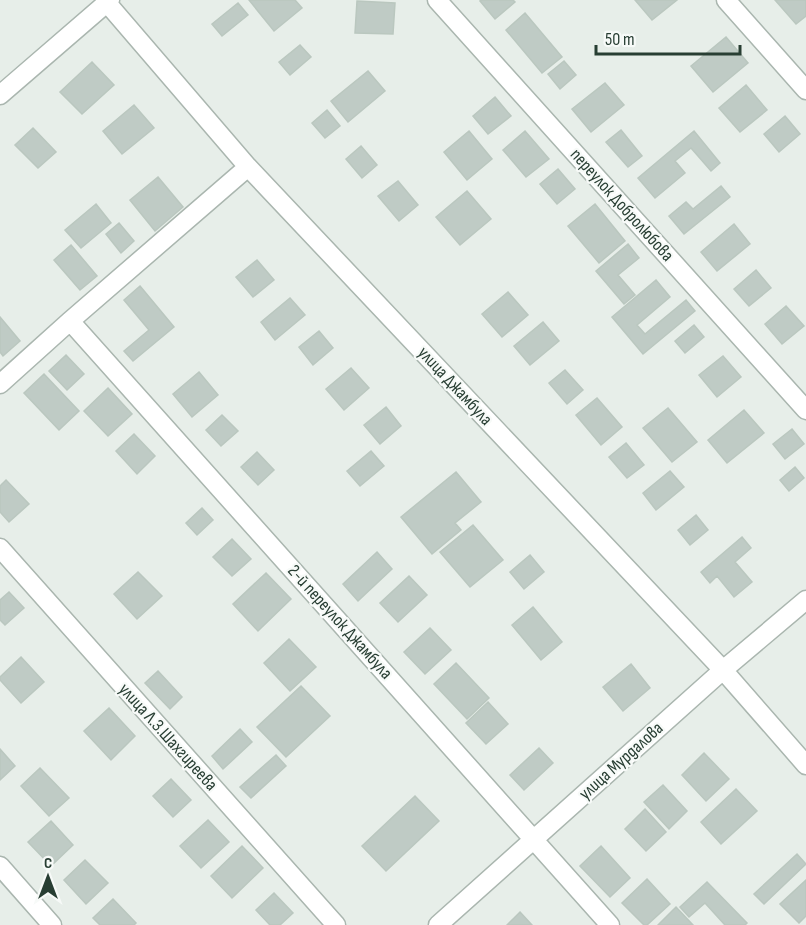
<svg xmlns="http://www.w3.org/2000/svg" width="806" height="925" font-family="'Sofia Sans Condensed',sans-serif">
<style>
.building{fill:#bfcbc5;stroke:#bac7bf;stroke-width:1.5}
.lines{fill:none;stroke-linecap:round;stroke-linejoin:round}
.minor-casing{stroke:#aab6af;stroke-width:21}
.minor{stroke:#fff;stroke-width:18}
.labels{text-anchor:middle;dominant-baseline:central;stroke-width:4.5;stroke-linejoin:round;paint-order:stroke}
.street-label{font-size:18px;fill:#283e33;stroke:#f7faf8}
</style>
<rect width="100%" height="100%" fill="#e7eee9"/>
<path class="building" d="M249,0h46l7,8 -28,23z
M482,0h31l2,2 -20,17 -15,-18z
M635,0h42l-25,20z
M775,0h31v16l-10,8z
M357,1l38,2 -2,31 -38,-1z
M238,3l10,12 -26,21 -10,-12z
M525,13l37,44 -20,16 -36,-43z
M726,37l22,26 -35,29 -22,-26z
M300,45l11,12 -21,18 -11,-13z
M564,61l12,14 -16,14 -12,-15z
M92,62l22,23 -32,29 -22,-22z
M368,71l17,20 -37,31 -17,-21z
M605,83l19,22 -33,27 -19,-23z
M746,85l21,25 -27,22 -21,-24z
M495,97l16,19 -23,18 -15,-18z
M134,105l20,23 -32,26 -19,-23z
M327,110l13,16 -15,12 -13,-15z
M785,116l15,18 -21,18 -15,-18z
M33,128l23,24 -18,16 -23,-23z
M621,130l21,26 -14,11 -22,-25z
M469,131l23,28 -25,21 -23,-28z
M525,131l24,28 -23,18 -23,-27z
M694,131l26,32 -9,8 -20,-23 -16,13 10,12 -30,25 -17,-20z
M361,146l16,19 -15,13 -16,-19z
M558,169l17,20 -18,15 -17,-20z
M158,177l25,30 -28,24 -25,-31z
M398,181l20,24 -19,16 -21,-25z
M721,186l9,11 -46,37 -15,-18 17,-14 7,7z
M467,191l24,28 -31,26 -24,-28z
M96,204l15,19 -30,25 -16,-18z
M595,204l30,37 -26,22 -31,-37z
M119,223l15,18 -13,12 -15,-19z
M734,224l16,20 -33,27 -16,-19z
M628,244l11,14 -21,17 17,20 -11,9 -28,-33z
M71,245l26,31 -17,14 -26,-30z
M257,260l17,20 -21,17 -17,-20z
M756,270l15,18 -22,18 -15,-17z
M656,280l14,17 -33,28 8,9 41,-34 9,11 -52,43 -31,-37z
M140,286l34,41 -41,34 -9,-10 25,-21 -25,-30z
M508,292l20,23 -26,22 -20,-23z
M290,298l15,17 -30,25 -14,-18z
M786,306l18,20 -22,18 -17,-20z
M0,317l20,24 -17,15 -3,-4z
M543,322l16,19 -29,24 -16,-19z
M694,325l10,12 -19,16 -10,-12z
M319,331l14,17 -20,17 -14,-18z
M66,355l18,19 -17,16 -18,-19z
M723,356l18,21 -24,20 -18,-22z
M351,368l18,20 -25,22 -18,-21z
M565,370l18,20 -16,14 -18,-21z
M199,372l19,23 -26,22 -19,-23z
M44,374l35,37 -20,19 -35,-37z
M108,388l24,26 -24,22 -24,-25z
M597,398l25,29 -21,18 -25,-30z
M386,407l15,19 -21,18 -16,-19z
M668,408l29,34 -25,20 -29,-34z
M744,410l20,23 -37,30 -19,-23z
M222,415l16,16 -17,15 -15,-16z
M792,429l12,15 -19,15 -12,-15z
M134,434l21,22 -18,18 -21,-23z
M626,443l18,22 -17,13 -18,-21z
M371,451l13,15 -24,20 -13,-15z
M257,452l17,18 -16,15 -17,-18z
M795,467l9,11 -15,13 -9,-11z
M670,471l14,16 -28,23 -13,-17z
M456,472l25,30 -26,21 6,7 -29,24 -31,-37z
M6,480l23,24 -20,18 -9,-10v-26z
M202,508l11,12 -16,15 -11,-12z
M696,515l12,15 -18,15 -12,-15z
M473,525l30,35 -33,27 -30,-35z
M742,537l9,11 -16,14 17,20 -18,15 -17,-21 -7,7 -9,-11z
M232,539l19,20 -19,17 -19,-19z
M377,552l15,17 -34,32 -15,-17z
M530,555l14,17 -20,17 -14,-17z
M138,572l24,24 -25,23 -23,-25z
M266,573l25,26 -33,32 -25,-27z
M409,576l18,19 -29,27 -18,-19z
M9,592l15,16 -19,17 -5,-5v-20z
M533,607l29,35 -21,18 -29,-35z
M430,628l21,22 -26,24 -21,-22z
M289,639l27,28 -26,24 -26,-28z
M21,657l23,25 -23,21 -21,-23v-3z
M456,663l33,35 -22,21 -33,-35z
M631,664l19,24 -27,23 -20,-24z
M158,671l24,26 -12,12 -25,-26z
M301,686l29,30 -44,41 -29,-30z
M488,702l20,22 -22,20 -20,-21z
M109,708l26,28 -24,24 -27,-29z
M240,729l12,13 -29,27 -11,-13z
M539,748l14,15 -29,27 -14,-15z
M0,749l15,17 -15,14z
M704,753l25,26 -23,22 -24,-26z
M276,755l10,11 -35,32 -11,-11z
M40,768l29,30 -20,18 -28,-30z
M171,779l20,21 -18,17 -20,-21z
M663,785l24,26 -18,18 -25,-27z
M736,789l21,22 -36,33 -20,-22z
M415,796l24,25 -53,50 -24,-25z
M645,809l21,23 -20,19 -21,-22z
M208,820l21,22 -28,26 -21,-22z
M51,821l22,24 -22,21 -23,-24z
M242,846l21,22 -31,30 -21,-22z
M601,846l29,32 -20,19 -30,-31z
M797,854l9,10 -42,40 -10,-10z
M85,860l23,23 -22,21 -22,-24z
M647,879l23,25 -23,21h-3l-22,-22z
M806,880v36l-7,7 -19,-19z
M707,882l40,41 -2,2h-20l-20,-22 -16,14 -9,-10z
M274,893l19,20 -13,12h-10l-14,-15z
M113,899l23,24 -2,2h-34l-7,-7z
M676,907l17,18h-35z
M520,912l12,13h-25z"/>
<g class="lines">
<defs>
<path id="minor" d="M437,0l369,410
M726,0l80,90
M107,3l141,164 475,503 83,95
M0,95l110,-95
M70,321l540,604
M0,384l70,-63 178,-154
M0,548l336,377
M0,866l52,59
M438,925l285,-255 83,-70"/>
</defs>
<use href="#minor" class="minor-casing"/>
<use href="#minor" class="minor"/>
</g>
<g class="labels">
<g class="street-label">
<text transform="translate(622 205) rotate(48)">переулок Добролюбова</text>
<text transform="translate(455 386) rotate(47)">улица Джамбула</text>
<text transform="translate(340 622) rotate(48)">2-й переулок Джамбула</text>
<text transform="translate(168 737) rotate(48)">улица Л.З.Шахгиреева</text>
<text transform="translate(621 761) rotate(-42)">улица Мурдалова</text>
</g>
</g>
<g transform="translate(48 877)" stroke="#f7faf8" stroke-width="4.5" paint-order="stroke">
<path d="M0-4.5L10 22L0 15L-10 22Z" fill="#283e33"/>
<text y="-9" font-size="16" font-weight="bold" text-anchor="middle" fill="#283e33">С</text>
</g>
<path d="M596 45v9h144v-9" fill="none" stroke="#283e33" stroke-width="3"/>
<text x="605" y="45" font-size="18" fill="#283e33" stroke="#f7faf8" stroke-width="4.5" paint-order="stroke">50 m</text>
</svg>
